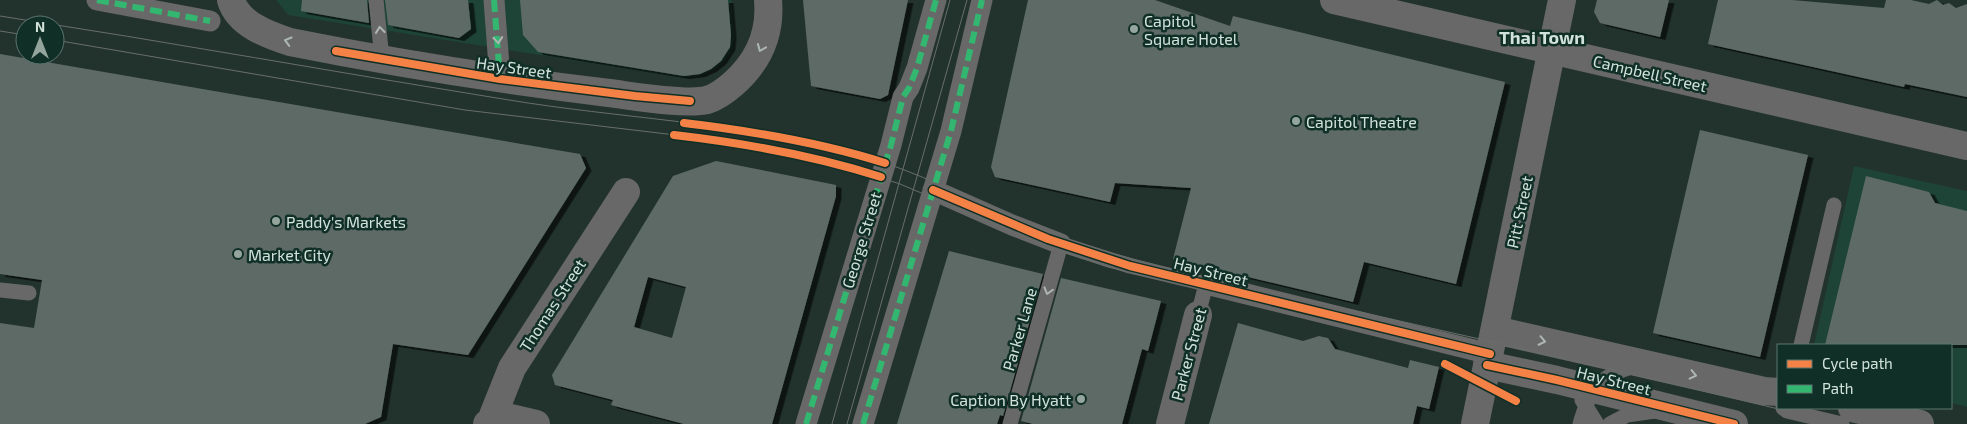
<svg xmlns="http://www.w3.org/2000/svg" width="1967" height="424" font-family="'Exo 2',sans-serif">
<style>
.built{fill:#1e4337}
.building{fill:#5d6b66;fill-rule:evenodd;filter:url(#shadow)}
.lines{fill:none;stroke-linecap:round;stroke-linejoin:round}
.service{stroke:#696868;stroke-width:15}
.pedestrian{stroke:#696868;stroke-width:21}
.minor{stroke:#696868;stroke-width:28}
.tertiary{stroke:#696868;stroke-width:28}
.tram{stroke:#686e6a;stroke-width:1}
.quiet{stroke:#33b770;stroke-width:6;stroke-dasharray:12 6;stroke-linecap:butt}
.cycleway-casing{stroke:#102f26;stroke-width:11}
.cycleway{stroke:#f48246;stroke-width:8}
.oneway{stroke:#adb7b3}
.poi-dot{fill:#94a59e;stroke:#102f26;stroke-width:2}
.labels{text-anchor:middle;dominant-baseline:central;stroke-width:5;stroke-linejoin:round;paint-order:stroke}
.poi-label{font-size:16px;fill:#d1e2db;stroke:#102f26;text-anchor:start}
.street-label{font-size:16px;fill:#d1e2db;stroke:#102f26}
.neighbourhood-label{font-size:18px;font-weight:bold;fill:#d1e2db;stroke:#102f26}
</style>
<defs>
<filter id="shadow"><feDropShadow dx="5.5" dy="3" stdDeviation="0" flood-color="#0009"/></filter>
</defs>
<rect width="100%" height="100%" fill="#22332d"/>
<path class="built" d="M276,0h455l4,38 -5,16 -8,10 -10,7 -16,6h-17l-391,-62z
M1854,166l113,25v216l-16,-4v-58h-137z"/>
<path class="building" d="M302,0h65l2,23 -68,-12z
M385,0h83l3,29 -12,9 -71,-13z
M520,0h208l3,35 -1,12 -9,14 -10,8 -11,5 -16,2 -146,-24 -15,-17z
M803,0h105l-20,95 -8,4 -69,-13z
M1028,0h127l75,26 3,-10 272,66 -49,202 -92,-22 -11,40 -180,-43 18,-71 -76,-5 -5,19 -115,-25 -4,-10z
M1597,0h72l-9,37 -60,-14 -6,-11z
M1718,0h74l92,8 2,-8h25l18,4 8,-4 6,5 6,-2 7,5 11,-4v93l-62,-13 -1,3 -196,-43z
M0,54l580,100 6,14 -118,187 -75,-11 -12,73 -16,7h-365v-101l34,5 8,-48 -42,-6z
M1700,130l108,25 -48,202 -107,-24z
M716,161l120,24v11l-64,228h-88l-73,-19 2,-5 -58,-15 -3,-10 121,-199zM648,277l38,10 -14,51 -38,-11z
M1866,176l63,16 6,11 32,8v134h-142z
M949,251l94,23 -40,142 -3,-1 -3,9h-100z
M1061,278l100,23 -13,50 -6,-2 -20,75h-89l-12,-3z
M1238,323l65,18 16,-5 4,1 5,1 7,11 73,19 2,-8 29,7 -10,42 -12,-3 -4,18h-204z"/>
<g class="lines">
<path class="service" d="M376,0l6,59
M0,290l29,3
M1801,345l33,-140
M1582,400l15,24
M1783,408l4,3 55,13
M1010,424l51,-180 69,22 76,18 -8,31
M1580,424c10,-36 19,-48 55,-58
M1610,424l17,-9 28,-4"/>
<path class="pedestrian" d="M97,0l113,21
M494,0l6,79
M933,190l79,35 49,19
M1206,284l284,70
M806,424l85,-279 12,-48 6,-9 8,-20 19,-68
M863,424l88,-293 31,-131"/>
<path class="minor" d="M231,0c7,24 37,35 59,42 105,21 212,38 319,51 24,3 76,12 98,7 10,-3 18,-9 26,-16 25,-22 38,-50 35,-84
M1334,0l633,146
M1495,330l269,61 14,1
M1487,365l70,15 177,44
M1852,408l68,16
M490,423l22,-55 114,-176
M487,424l19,-7 30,7
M1170,424l28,-109"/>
<path class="tertiary" d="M1475,424l87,-424"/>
<path class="tram" d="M0,16c170,26 339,57 509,84 110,18 221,22 329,49 93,22 174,76 266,102 92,26 186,45 278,66 135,30 270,62 405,94
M0,31l25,4
M55,40l410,70 261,31 64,11 65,17 45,15 159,67 49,16 381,90 44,13 24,10
M832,424l118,-424
M847,424l120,-424"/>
<path class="quiet" d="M97,0l113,21
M494,0l6,79
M806,424l85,-279 12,-48 6,-9 8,-20 19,-68
M863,424l88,-293 31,-131"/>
<defs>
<path id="cycleway" d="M336,51l164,28 135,17 55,5
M684,123c68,8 135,19 201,40
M674,135c70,8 139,20 207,42
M933,190l115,49 82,27 360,88
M1445,364l71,37
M1487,365l70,15 177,44"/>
</defs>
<use href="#cycleway" class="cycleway-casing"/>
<use href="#cycleway" class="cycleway"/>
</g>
<defs><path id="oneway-chevron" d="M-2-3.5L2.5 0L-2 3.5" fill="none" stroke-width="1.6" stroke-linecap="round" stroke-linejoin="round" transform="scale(1.25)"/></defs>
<g class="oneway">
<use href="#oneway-chevron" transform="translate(380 30) rotate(-96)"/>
<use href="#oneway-chevron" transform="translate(498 40) rotate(85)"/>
<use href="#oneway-chevron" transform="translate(288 41) rotate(-164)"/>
<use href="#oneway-chevron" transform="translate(761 48) rotate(113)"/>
<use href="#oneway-chevron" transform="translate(1048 291) rotate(106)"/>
<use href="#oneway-chevron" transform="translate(1542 341) rotate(12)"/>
<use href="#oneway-chevron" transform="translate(1693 375) rotate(13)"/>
</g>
<g class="poi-dot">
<circle cx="1134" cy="29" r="5"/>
<circle cx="1296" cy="121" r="5"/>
<circle cx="276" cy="221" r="5"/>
<circle cx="238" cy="254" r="5"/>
<circle cx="1081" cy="399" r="5"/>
</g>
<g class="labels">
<g class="poi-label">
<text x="1144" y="20">Capitol<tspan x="1144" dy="18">Square Hotel</tspan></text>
<text x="1306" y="121">Capitol Theatre</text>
<text x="286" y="221">Paddy's Markets</text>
<text x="248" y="254">Market City</text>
<text x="1071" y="399" text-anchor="end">Caption By Hyatt</text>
</g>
<g class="street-label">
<text transform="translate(514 67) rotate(8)">Hay Street</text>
<text transform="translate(1650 73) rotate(13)">Campbell Street</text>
<text transform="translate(1519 212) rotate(-78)">Pitt Street</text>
<text transform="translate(861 240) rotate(-73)">George Street</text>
<text transform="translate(1211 271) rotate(14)">Hay Street</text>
<text transform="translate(552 305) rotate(-57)">Thomas Street</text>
<text transform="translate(1019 329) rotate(-74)">Parker Lane</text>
<text transform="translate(1188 354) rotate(-75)">Parker Street</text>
<text transform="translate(1614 380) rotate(14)">Hay Street</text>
</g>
<g class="neighbourhood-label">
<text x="1542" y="37">Thai Town</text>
</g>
</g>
<rect x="1777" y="344" width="175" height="65" fill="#102f26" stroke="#5d776e"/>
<rect x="1787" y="360" width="25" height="8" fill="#f48246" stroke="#5d776e"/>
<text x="1822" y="369" font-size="15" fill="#d1e2db">Cycle path</text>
<rect x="1787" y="385" width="25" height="8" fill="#33b770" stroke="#5d776e"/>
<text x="1822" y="394" font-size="15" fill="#d1e2db">Path</text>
<g transform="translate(40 40)"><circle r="24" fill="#102f26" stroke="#5d776e"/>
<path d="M0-4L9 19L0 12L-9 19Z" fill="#94a59e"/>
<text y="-8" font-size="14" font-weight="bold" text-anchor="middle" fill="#d1e2db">N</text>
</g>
</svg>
